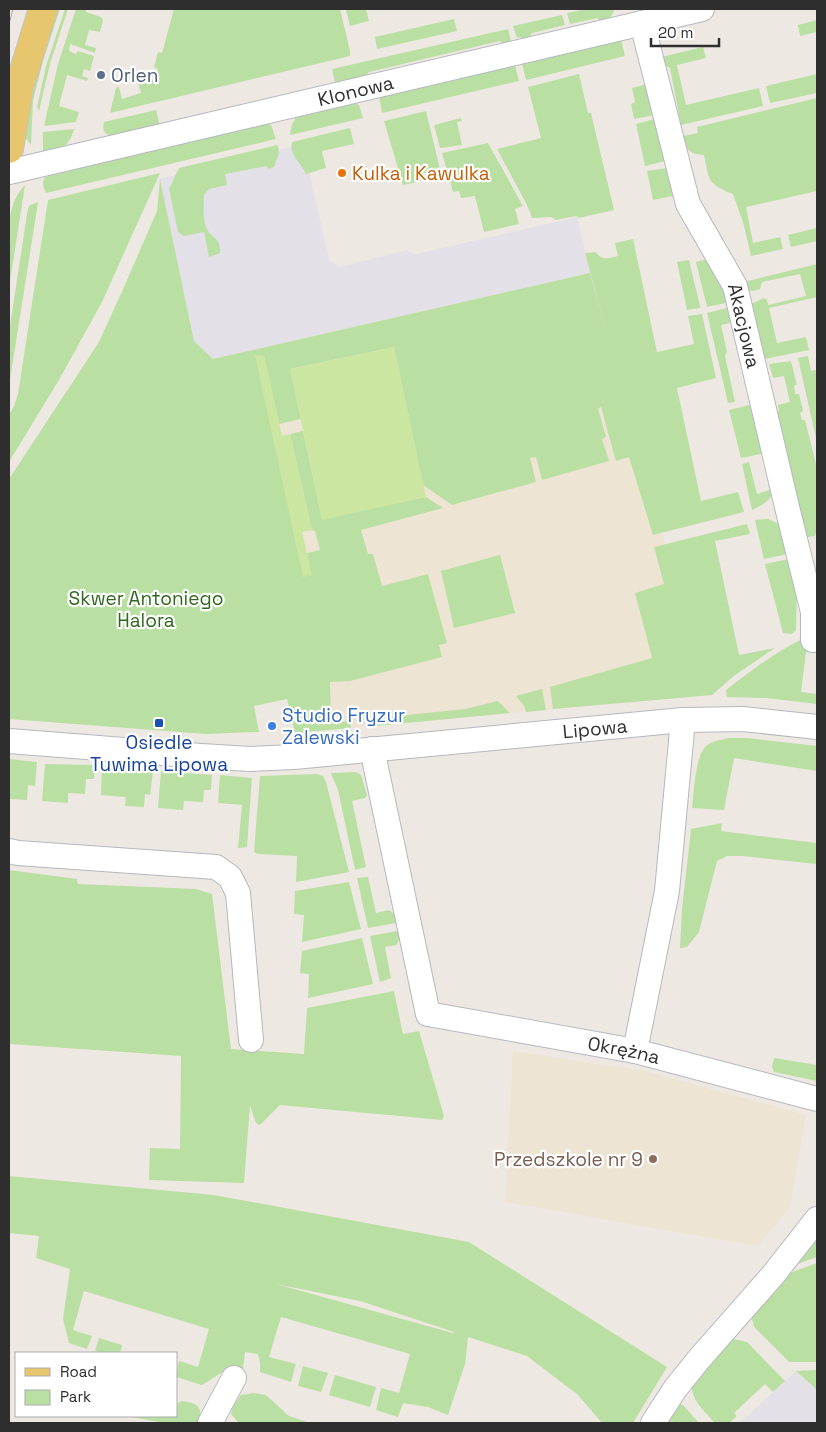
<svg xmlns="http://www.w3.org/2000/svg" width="826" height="1432" font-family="'Space Grotesk',sans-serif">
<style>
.industrial{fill:#e3e1e7}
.education{fill:#ede4d3}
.green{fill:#badfa3;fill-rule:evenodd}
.pitch{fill:#cbe6a0}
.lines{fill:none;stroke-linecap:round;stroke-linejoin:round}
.minor-casing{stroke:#b5b8c0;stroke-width:26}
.major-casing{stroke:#c4c4c4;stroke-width:30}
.minor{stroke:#fff;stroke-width:24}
.major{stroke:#e7c66e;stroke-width:28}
.tram{stroke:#a4a8b6;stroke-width:1}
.service-dot{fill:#5c6f8a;stroke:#fff;stroke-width:2}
.food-dot{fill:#e8710a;stroke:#fff;stroke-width:2}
.transit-dot{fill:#1a4fb4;stroke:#fff;stroke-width:2}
.shop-dot{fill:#3f7fe0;stroke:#fff;stroke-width:2}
.education-dot{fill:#8d6e63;stroke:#fff;stroke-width:2}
.labels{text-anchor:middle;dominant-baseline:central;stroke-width:4.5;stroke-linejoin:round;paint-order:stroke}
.service-label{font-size:19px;fill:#4e5e75;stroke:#fff;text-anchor:start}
.street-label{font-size:19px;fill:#2e2e2e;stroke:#fff}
.food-label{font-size:19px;fill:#c56008;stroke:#fff;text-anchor:start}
.park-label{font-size:19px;fill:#336721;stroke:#fff}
.shop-label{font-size:19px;fill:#366cbe;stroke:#fff;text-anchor:start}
.transit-label{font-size:19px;fill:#164399;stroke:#fff}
.education-label{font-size:19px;fill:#785e54;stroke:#fff;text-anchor:end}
</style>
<rect width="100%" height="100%" fill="#eee8e2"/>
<path class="industrial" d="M303,144l26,116 10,7 67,-17 10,4 161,-37 13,56 -377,86 -19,-18 -34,-162z
M796,1371l21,19v33h-77z"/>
<path class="education" d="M590,273l117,422 -412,38 -82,-374z
M513,1051l132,20 161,44 -16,93 -33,38 -252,-44z"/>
<path class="green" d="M54,9h6l-17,52 -10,40 -2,44 -6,-8 -1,-4c7,-42 18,-83 30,-124z
M65,9h3l-18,55 -11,47 -2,-4 9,-41z
M76,9h10v3l15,5 2,3 -3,12 -11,-2 -4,15 11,3 -1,5 -25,-9 -1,7 7,3 2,-3 16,5 -4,15 -6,-2 -2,7 6,2 -1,3 -20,-6 -8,31 20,6 -3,10 -32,4 14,-62z
M174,9h166l10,42v5l-240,57 6,-25 3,-1 3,12 19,-6 -3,-10 17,-4 3,-10 -4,-2 4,-15 4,1z
M346,9h20l3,12 -19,5z
M587,9h28l-5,9 -7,5 -6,-5 -27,6 -3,-11z
M562,15l3,10 -33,8 -4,7 -6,1 -1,-4 -4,1 -4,-12z
M454,19l3,12 -80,18 -2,-12z
M817,20v12l-17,4 -2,-11z
M508,29l3,12 -6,5 -5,-5 -131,31 -5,7 -28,7 -4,-17z
M621,40l4,16 -99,24 -4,-16z
M703,47l3,11 -29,7 9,40 73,-17 4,18 -82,19 -11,-57 -11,-6 -2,-4z
M515,65l4,16 -137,32 -3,-17z
M579,74l9,39h3l23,97 -35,8 -3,-2 -20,4 -5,-3 -19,1 -4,-11 -31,-58 44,-11 -13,-51z
M817,74v19l-47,10 -4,-17z
M647,84l7,31 -20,4 -3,-15 4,-2 -3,-14z
M817,98v93l-71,16 7,36 27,-6 3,12 -32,7 -8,-34 -10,-28c-26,-10 -24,-14 -29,-39 -16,-2 -16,-3 -21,-19l15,-3 -1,-6z
M354,103l5,2 4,13 -73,17c1,-7 2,-15 9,-20z
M156,110l4,16 -48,11c-8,-4 -10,-7 -8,-15z
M426,111l14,58 -20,5 1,7 -18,4 -19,-64z
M461,118l1,3 -5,1 5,23 -22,3 -6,-23z
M655,119l10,42 -20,5 -9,-42z
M266,123l5,2 5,14 -230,54c-3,-6 -4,-11 -1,-16z
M350,128l4,16 -32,7 4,17 -20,6c-5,-11 -17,-18 -14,-32z
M74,129c-4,16 -14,24 -31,23v-20z
M488,143l35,63 -8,3 4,15 -35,8 -9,-36 -14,2 -2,-7 -6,1 -11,-39z
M278,145l1,8 -5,14 -6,2 -1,-3 -42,8 2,11 -18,4 -5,6c0,11 -2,24 3,34 5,10 14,8 13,24l-11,4 -5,-25 -20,4 -6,-4 -9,-43 10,-21z
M668,168l5,28 -20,4 -6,-29z
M160,173l-58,129 -43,78 -50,82 1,-20 -1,-27 5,-9 4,-12 30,-194z
M160,179l34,162 19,18 377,-86 19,69 -24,-89 11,-1c5,9 13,6 22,4l-3,-13 18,-4 24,113 37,-8 -6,-28 14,-2 14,64 -39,10 24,113 37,-9 6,20 -91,23 -24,-78 -13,4 -15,-54 -3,2 8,28 -4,2 7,22 -67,19 -6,-23 -6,1 6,24 -84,23 -29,-20 -29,-138 -104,22 11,50 -22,5 -15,-68 -8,-1 55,220 -4,-22 13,-3 -5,-19 -3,-1 -22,-96 13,-3 19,88 104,-22 17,11 -82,22 7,24h5l9,32 46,-12 19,69 -8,2 3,12 -92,24 -20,1 1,40 19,-1 1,7 -56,5 -8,-34 -33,7 5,26 -53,2 -197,-15v-240l90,-137 25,-55 33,-76z
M25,185l-16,103c0,-31 -8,-79 16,-103z
M38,202l-1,7 -28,177v-54l19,-124 2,-3z
M817,228v13l-26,6 -3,-12z
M712,258l18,44 -23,5 -11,-45z
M689,260l11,46v2l-13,2 -10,-48z
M817,264v33l-48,11 8,35 29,-6 3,13 -50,10 -10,-55 15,-7 3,2 1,5 38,-9 -6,-22 -38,8 -2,7 -7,2 -7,-1 -2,-8z
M731,307l3,15 -13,3 6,27 -2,4 10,46 -7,1 -21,-90z
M808,356l3,15 6,-1v67l-1,1 -18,-80z
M791,361l6,24h-3l1,9h4l4,17 -3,2 2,7h3l12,48v60l-2,8 -12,2 -30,-118 6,-9 -1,-6 12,-3 -6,-26 -11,2 -4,-14z
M754,404l11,49 -24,5 -12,-48z
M749,462l8,32 16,-5c-1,12 -11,16 -21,21l-10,-46z
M768,519l13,6 7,29 -24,5 -9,-39z
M747,524l3,10 -35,7 24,114 36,-7 -40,27 -23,20 -159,14 -3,-22 102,-29 -17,-65 29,-9 -10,-37z
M500,555l15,58 -61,15 -13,-57z
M794,558l3,18 -1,54 -4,4 -9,-1 -18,-69z
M806,637l11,6v10l-11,-1 -5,40 16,2v10l-51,-6 -39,-1 -1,-7c26,-20 51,-39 80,-53z
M542,689l4,21 -20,2 -2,-6 -8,-10z
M498,701l12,12 -145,14 4,-8 96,-10z
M728,738h19l70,8v25l-83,-13 -10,52 -32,-2c2,-15 3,-52 14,-62 5,-5 15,-6 22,-8z
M9,759l28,3 -2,24 -7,-1 -1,15 -17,-1 -1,19z
M45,764l50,1 -1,14h-8l-1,15 -17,-1v10l-26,-2z
M102,767l51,4 -3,24 -5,-1 -1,13 -19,-1 1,-9 -25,-2z
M161,771l51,4 -1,15h-7l-1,12 -19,-1 -1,9 -25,-2z
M356,772l5,3 6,20 -2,3 -13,3 14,66 -11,3 -17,-80 -7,-17z
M317,774l6,2 3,6 23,90 -53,10 1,-26 -39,-2 -4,-2 6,-76z
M220,775l32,3 -5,69 -9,1 4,-43 -24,-2z
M722,823l-1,8 96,12v21l-75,-8h-15l-10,5 -18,71 -12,15 -7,1 2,-39 9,-80z
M9,870l68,9 1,5 118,5 16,5 19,155 73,5 3,-46 87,-17 9,43 16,-3 25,85 -2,4 -162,-15 -20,20 -4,-2 -6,-18 -6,78 -95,-3 1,-32 30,1 1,-93 -172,-12z
M368,877l8,36 13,-3 5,4 2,9 -28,5 -11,-50z
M349,882l12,47 -59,13 2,-27 -10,-1 1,-23z
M397,931l3,4 -1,5 -3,5 -11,2 6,31 -11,4 -10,-46z
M362,938l11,46 -65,14 1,-24 -9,-1 2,-22z
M774,1058l43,7v16l-43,-9 -2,-5z
M9,1176l205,19 255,47 198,125 -34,56h-31l-24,-28 -51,-39 -59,-19 -3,27 -17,51 -20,-8 -25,-4 -5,14 -22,-7 5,-22 18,5 11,-39 -129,-37 -12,40 27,7 -5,18 -31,-10v-9l-2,-9 -13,-2 -2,18 -11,-4 -30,19 -26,-8 3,-16 19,6 11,-38 -125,-38 -11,39 19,6 -5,13 -18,-6 -6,-24 7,-50 -34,-11 3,-22 -30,-3zM276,1284l84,17 94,31 -1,1z
M817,1236v21l-25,9z
M817,1263v99h-28l-35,-35 -2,-8 1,-5 31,-39z
M99,1338l23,7 -2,8h-17l-8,-2z
M734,1339l13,3 38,39 -12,11 -8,-8 -31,29 3,3 -8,7h-14c-13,-15 -24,-22 -24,-43l33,-39z
M303,1366l25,7 -7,19 -23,-6z
M817,1370v20l-21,-19z
M335,1375l41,12 -6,20 -41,-12z
M254,1393l12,2 23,21 21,7 -72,-1 -7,-8 2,-8 8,-11z
M182,1401c16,2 21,6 17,22h-34l-40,-7h51l2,-13z
M675,1404l8,1 16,18h-40z"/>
<path class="pitch" d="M394,347l32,150 -104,23 -32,-151z
M255,355l9,1 18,80 8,-2 22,96 -10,2 10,43 -9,2z"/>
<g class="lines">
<defs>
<g id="minor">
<path id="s1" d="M642,23l46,181 47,82 52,221 26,105v28"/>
<path id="s2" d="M9,172l693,-163"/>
<path id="s3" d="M9,741l192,15 49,3 44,-2 389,-37 60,-1 74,8"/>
<path id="s4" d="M372,749l56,265 207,37 182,48"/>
<path d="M9,851l9,2 198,14 14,10 8,16 13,147"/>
<path d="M635,1051l32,-160 16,-171"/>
<path d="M210,1423l24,-45"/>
<path d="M653,1423l22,-34 24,-30 74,-84 44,-56"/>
</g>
<path id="major" d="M9,149l10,-62 24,-78"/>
</defs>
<use href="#minor" class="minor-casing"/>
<use href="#major" class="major-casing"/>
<use href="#minor" class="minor"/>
<use href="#major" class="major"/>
<path class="tram" d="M9,24l4,-15"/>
</g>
<circle class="service-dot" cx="101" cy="75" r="5"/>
<circle class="food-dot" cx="342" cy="173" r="5"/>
<rect class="transit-dot" x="154" y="718" width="10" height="10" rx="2.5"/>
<circle class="shop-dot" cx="272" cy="726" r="5"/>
<circle class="education-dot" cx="653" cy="1159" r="5"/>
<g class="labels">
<g class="service-label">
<text x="111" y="75">Orlen</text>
</g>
<g class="street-label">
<text stroke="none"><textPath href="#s2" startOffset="356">Klonowa</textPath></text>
<text stroke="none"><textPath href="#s1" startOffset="322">Akacjowa</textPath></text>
<text stroke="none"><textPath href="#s3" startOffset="588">Lipowa</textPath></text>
<text stroke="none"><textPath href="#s4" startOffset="470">Okrężna</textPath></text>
</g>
<g class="food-label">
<text x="352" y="173">Kulka i Kawulka</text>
</g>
<g class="park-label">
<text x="146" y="598">Skwer Antoniego<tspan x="146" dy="22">Halora</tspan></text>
</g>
<g class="shop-label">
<text x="282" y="715">Studio Fryzur<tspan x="282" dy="22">Zalewski</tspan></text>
</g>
<g class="transit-label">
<text x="159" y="742">Osiedle<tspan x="159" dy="22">Tuwima Lipowa</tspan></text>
</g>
<g class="education-label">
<text x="643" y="1159">Przedszkole nr 9</text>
</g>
</g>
<rect width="826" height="1432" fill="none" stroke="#2e2e2e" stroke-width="20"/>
<rect x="15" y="1352" width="162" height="65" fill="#ffffff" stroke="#ababab"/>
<rect x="25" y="1368" width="25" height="8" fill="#e7c66e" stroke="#ababab"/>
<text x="60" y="1377" font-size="15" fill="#2e2e2e">Road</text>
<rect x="25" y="1390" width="25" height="15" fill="#badfa3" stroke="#ababab"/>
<text x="60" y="1402" font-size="15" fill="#2e2e2e">Park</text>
<path d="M651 38v8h68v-8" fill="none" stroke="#2e2e2e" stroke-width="2.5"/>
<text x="658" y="38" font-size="15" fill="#2e2e2e" stroke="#ffffff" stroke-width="4" paint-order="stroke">20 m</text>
</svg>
